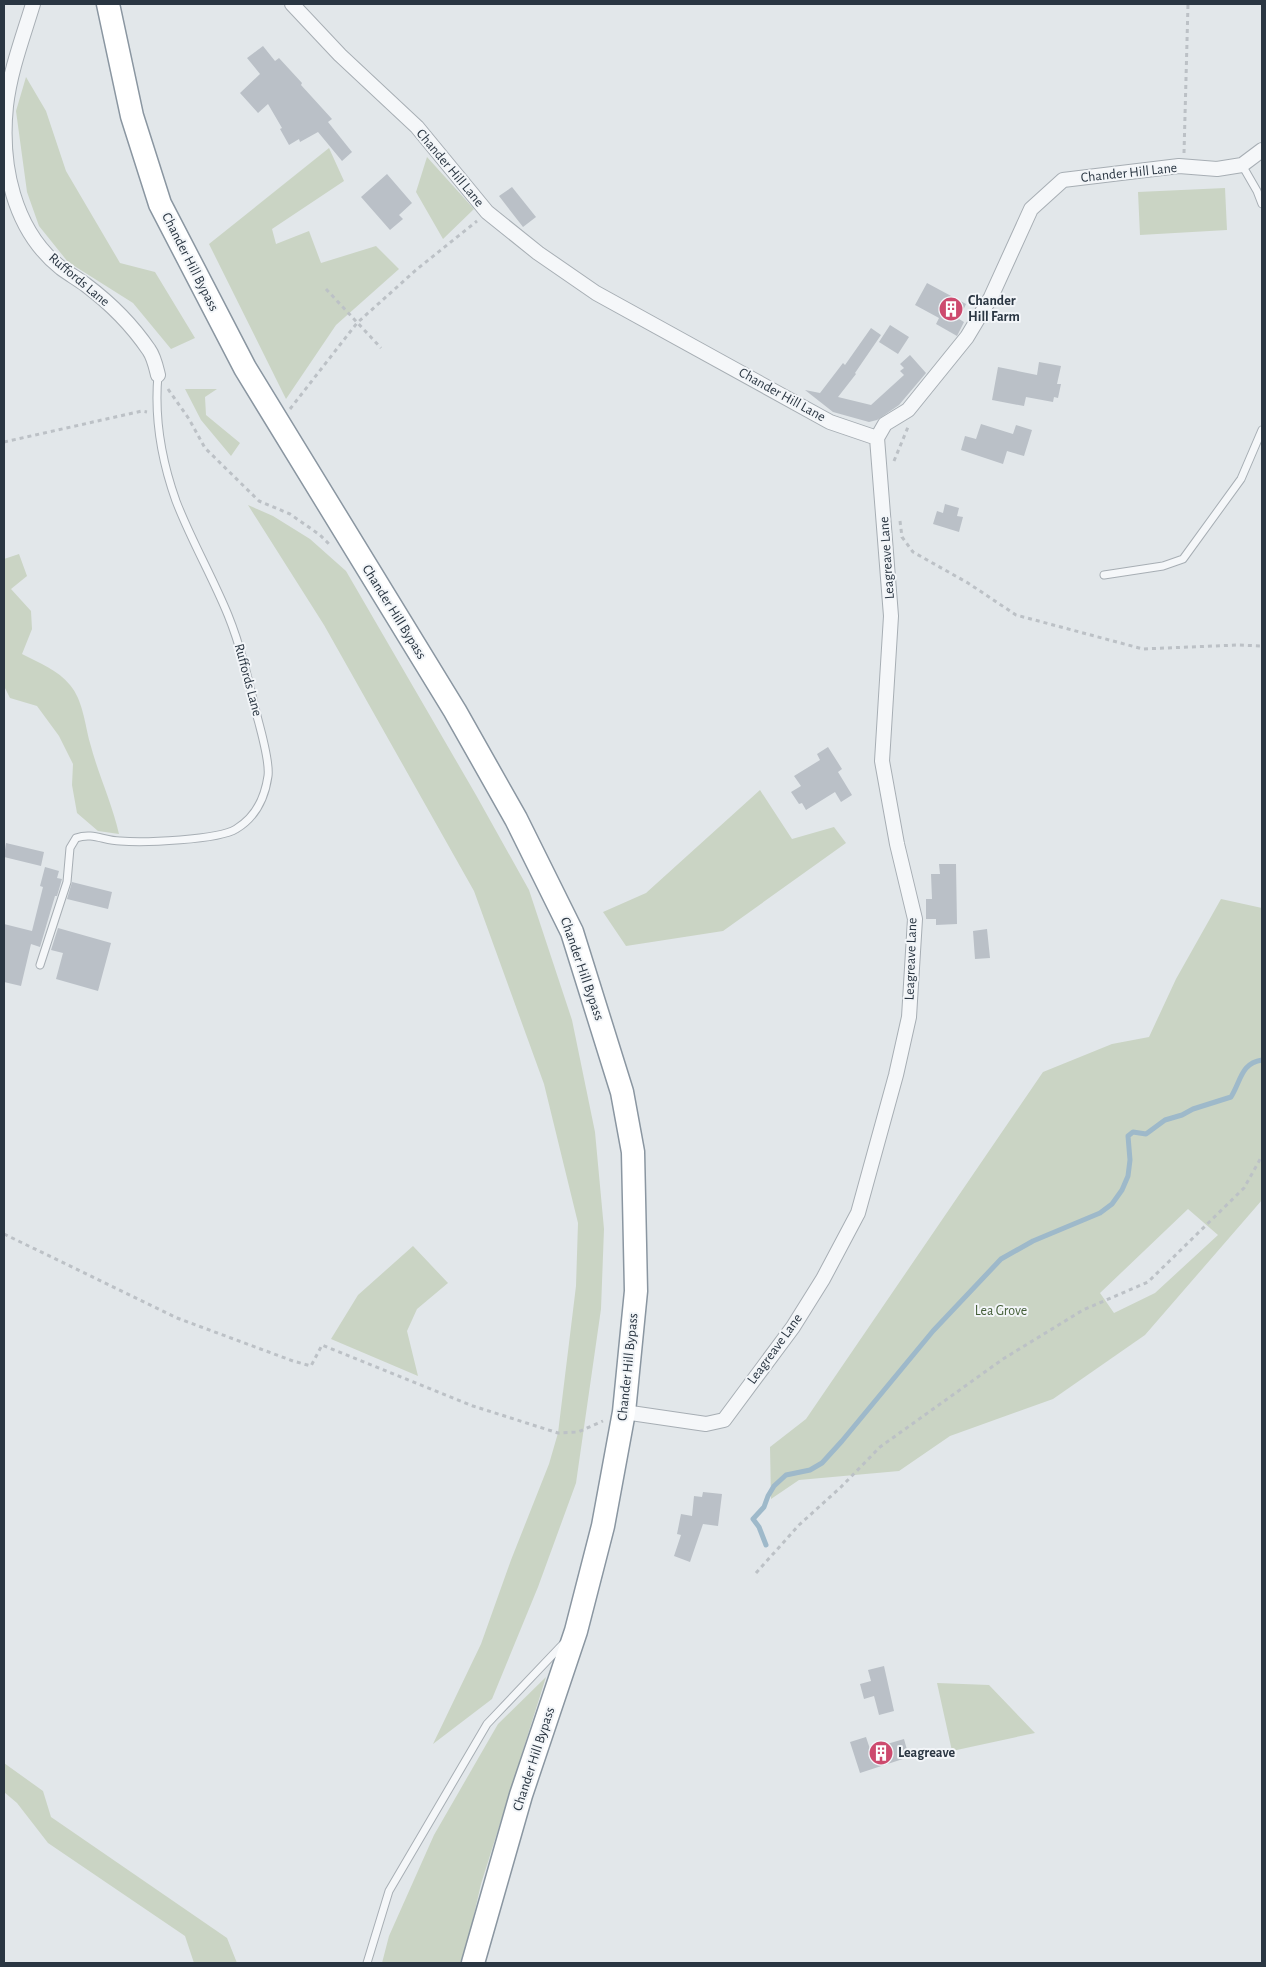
<svg xmlns="http://www.w3.org/2000/svg" width="1266" height="1967" font-family="'Alegreya Sans',sans-serif">
<style>
.green{fill:#cad4c4;fill-rule:evenodd}
.lines{fill:none;stroke-linecap:round;stroke-linejoin:round}
.stream{stroke:#9eb9ca;stroke-width:5}
.building{fill:#bac0c7}
.service-casing{stroke:#a7aeb4;stroke-width:9}
.minor-casing{stroke:#a7aeb4;stroke-width:16}
.trunk-casing{stroke:#8a96a1;stroke-width:25}
.path{stroke:#bcc1c6;stroke-width:3;stroke-dasharray:4 4;stroke-linecap:butt}
.service{stroke:#f5f7f9;stroke-width:7}
.minor{stroke:#f5f7f9;stroke-width:14}
.trunk{stroke:#fff;stroke-width:22}
.labels{text-anchor:middle;dominant-baseline:central;stroke-width:4;stroke-linejoin:round;paint-order:stroke}
.street-label{font-size:14px;fill:#2a3642;stroke:#f2f5f8}
.poi-label{font-size:14px;font-weight:bold;fill:#2a3642;stroke:#f2f5f8;text-anchor:start}
.park-label{font-size:14px;fill:#445e38;stroke:#f2f5f8}
</style>
<rect width="100%" height="100%" fill="#e2e7ea"/>
<path class="green" d="M26,77l20,34 20,60 54,92 35,9 40,66 -24,11 -38,-46 -65,-41 -29,-36 -12,-34 -11,-81z
M329,148l15,33 -72,48 4,15 33,-13 12,32 55,-17 23,23 -63,56 -50,74 -77,-155z
M427,157l47,52 -31,30 -27,-47z
M1225,188l2,42 -87,5 -2,-43z
M185,389h32l-12,8 1,18 34,28 -9,13 -30,-36z
M248,505l25,11 37,23 36,32 130,224 53,95 43,130 23,112 9,97 -3,80 -25,174 -38,104 -46,112 -59,45 48,-100 30,-84 38,-96 9,-31 18,-147 2,-63 -34,-139 -70,-193 -150,-266z
M19,554l8,22 -16,13 20,22 1,18 -10,25c17,9 36,16 48,31 13,15 15,40 20,58 8,31 22,60 29,91l-21,-3 -21,-18 -5,-28 1,-21 -14,-28 -22,-30 -27,-8 -6,-12v-127z
M760,790l32,49 42,-12 12,16 -123,88 -97,15 -23,-34 43,-19z
M1221,899l41,9v292l-117,135 -92,64 -103,37 -51,35 -100,9 -28,19 -1,-52 36,-28 237,-347 69,-28 37,-7 27,-58zM1188,1209l30,26 -63,58 -41,20 -14,-20z
M413,1246l35,37 -31,26 -10,22 11,45 -87,-37 27,-44z
M546,1677l-65,207 -18,79h-81l7,-27 45,-101 64,-111z
M937,1683l52,2 46,48 -83,18z
M4,1763l39,28 8,26 176,121 10,25h-43l-9,-27 -137,-93 -31,-40 -13,-11z"/>
<g class="lines">
<path class="stream" d="M766,1545l-7,-18 -6,-8 11,-12 4,-11 6,-10 12,-11 24,-5 12,-7 20,-22 91,-110 68,-72 32,-18 67,-28 12,-9 10,-14 6,-14 2,-16 -2,-24 5,-4 13,2 19,-14 17,-5 11,-6 38,-12c10,-16 10,-34 31,-37"/>
</g>
<path class="building" d="M263,46l12,15 4,-3 23,25 -1,2 31,34 -4,3 24,30 -10,9 -24,-29 -18,10 -1,-3 -10,6 -9,-16 2,-1 -14,-24 -10,9 -18,-20 20,-19 -13,-16z
M387,174l25,29 -13,12 4,4 -13,11 -29,-33z
M512,187l24,30 -13,10 -24,-31z
M927,283l39,21 -7,15 5,3 -7,14 -21,-12 3,-6 -24,-13z
M890,325l19,12 -11,17 -19,-12z
M871,328l10,7 -26,38 1,1 -18,23 33,8 33,-30 -4,-4 4,-3 -4,-4 10,-9 16,18 -27,32 -22,15 -8,2 -36,-10 -28,-22 15,3 23,-30 2,2z
M1039,362l22,4 -4,18h4l-3,14 -4,-1 -1,5 -27,-5 -2,9 -32,-6 6,-33 39,8z
M981,424l32,10 3,-9 16,5 -8,26 -17,-5 -4,13 -42,-14 4,-14 11,3z
M945,504l14,4 -2,8 6,1 -4,15 -26,-8 4,-13 6,2z
M828,747l14,22 -4,3 14,23 -11,7 -6,-10 -29,18 -4,-7 -3,1 -8,-12 10,-6 -7,-10 26,-16 -3,-6z
M6,843l38,9 -3,14 -37,-9z
M939,864h17l1,60 -21,1v-6h-10v-20h6l-1,-25h9z
M45,867l14,4 -2,7 5,1 -5,17h-2l-15,51 -9,-3 -10,42 -17,-4v-58l28,7 11,-44 -3,-1z
M72,882l40,10 -4,17 -41,-10z
M58,928l53,15 -13,48 -42,-12 7,-26 -12,-3z
M987,929l3,29 -15,1 -2,-28z
M703,1492l19,2 -4,32 -15,-2 -13,38 -16,-6 7,-21 -4,-1 4,-20 11,2 2,-20 8,1z
M884,1666l10,45 -15,4 -5,-19 -10,3 -4,-15 11,-3 -3,-11z
M866,1737l4,12 34,-10 5,18 -49,16 -10,-31z"/>
<g class="lines">
<defs>
<path id="service" d="M1242,165l15,26 5,13
M1104,575l59,-9 20,-7 58,-80 21,-49
M40,965l27,-83 3,-34 6,-10c17,-6 28,3 44,3 24,2 98,-1 116,-12 20,-12 29,-32 32,-53 2,-14 -7,-45 -11,-60 -8,-34 -16,-69 -29,-101 -16,-39 -37,-75 -52,-114 -15,-42 -22,-82 -18,-126
M367,1963l22,-72 98,-167 76,-80"/>
<path id="minor" d="M33,4c-10,33 -23,67 -27,102 -6,58 7,124 55,162 8,6 17,11 25,17 24,18 46,40 63,65 5,7 7,17 9,25
M292,4l48,51 77,72 70,85 51,41 58,40 234,129 47,16 8,-14 23,-14 59,-73 24,-40 40,-88 32,-29 116,-14 38,3 25,-4 20,-15
M624,1412l82,12 18,-4 69,-93 30,-48 35,-66 38,-138 13,-58 6,-98 -18,-75 -15,-83 9,-145 -14,-178"/>
<path id="trunk" d="M108,4l24,112 28,88 85,164 210,343 61,108 56,113 50,160 11,60 3,139 -12,121 -21,114 -27,105 -55,164 -48,168"/>
</defs>
<use href="#service" class="service-casing"/>
<use href="#minor" class="minor-casing"/>
<use href="#trunk" class="trunk-casing"/>
<path class="path" d="M1184,153l4,-149
M326,289l55,59
M168,389l21,30 16,29 54,53 31,13 30,21 11,11
M290,409l67,-86 59,-53 61,-49
M4,442l138,-31 5,1
M894,461l14,-34
M900,521l2,16 11,15 55,31 48,32 127,34 94,-4 25,1
M4,1234l173,84 116,43 18,5 11,-21 151,61 85,27 20,-1 25,-11
M756,1573l43,-48 42,-38 39,-40 123,-88 80,-49 65,-28 96,-94 18,-32"/>
<use href="#service" class="service"/>
<use href="#minor" class="minor"/>
<use href="#trunk" class="trunk"/>
</g>
<defs>
<symbol id="building-disc" viewBox="-11 -11 22 22"><circle r="9.5" fill="#cd4a6e" stroke="#f2f5f8"/><path d="M-4-6H4V6H1V3H-1V6H-4ZM-2.5-4.3h1.7v1.8h-1.7ZM.8-4.3h1.7v1.8H.8ZM-2.5-1h1.7V.8h-1.7ZM.8-1h1.7V.8H.8Z" fill="#fff"/></symbol>
</defs>
<g fill-rule="evenodd">
<use href="#building-disc" x="937" y="295" width="28" height="28"/>
<use href="#building-disc" x="867" y="1739" width="28" height="28"/>
</g>
<g class="labels">
<g class="street-label">
<text transform="translate(450 168) rotate(50)">Chander Hill Lane</text>
<text transform="translate(1129 173) rotate(-6)">Chander Hill Lane</text>
<text transform="translate(190 262) rotate(63)">Chander Hill Bypass</text>
<text transform="translate(79 280) rotate(40)">Ruffords Lane</text>
<text transform="translate(782 395) rotate(29)">Chander Hill Lane</text>
<text transform="translate(887 558) rotate(-94)">Leagreave Lane</text>
<text transform="translate(394 612) rotate(58)">Chander Hill Bypass</text>
<text transform="translate(248 680) rotate(75)">Ruffords Lane</text>
<text transform="translate(911 959) rotate(-88)">Leagreave Lane</text>
<text transform="translate(582 969) rotate(71)">Chander Hill Bypass</text>
<text transform="translate(775 1349) rotate(-54)">Leagreave Lane</text>
<text transform="translate(628 1367) rotate(-84)">Chander Hill Bypass</text>
<text transform="translate(534 1759) rotate(-72)">Chander Hill Bypass</text>
</g>
<g class="poi-label">
<text x="968" y="301">Chander<tspan x="968" dy="16">Hill Farm</tspan></text>
<text x="898" y="1753">Leagreave</text>
</g>
<g class="park-label">
<text x="1001" y="1311">Lea Grove</text>
</g>
</g>
<rect width="1266" height="1967" fill="none" stroke="#2a3642" stroke-width="10"/>
</svg>
